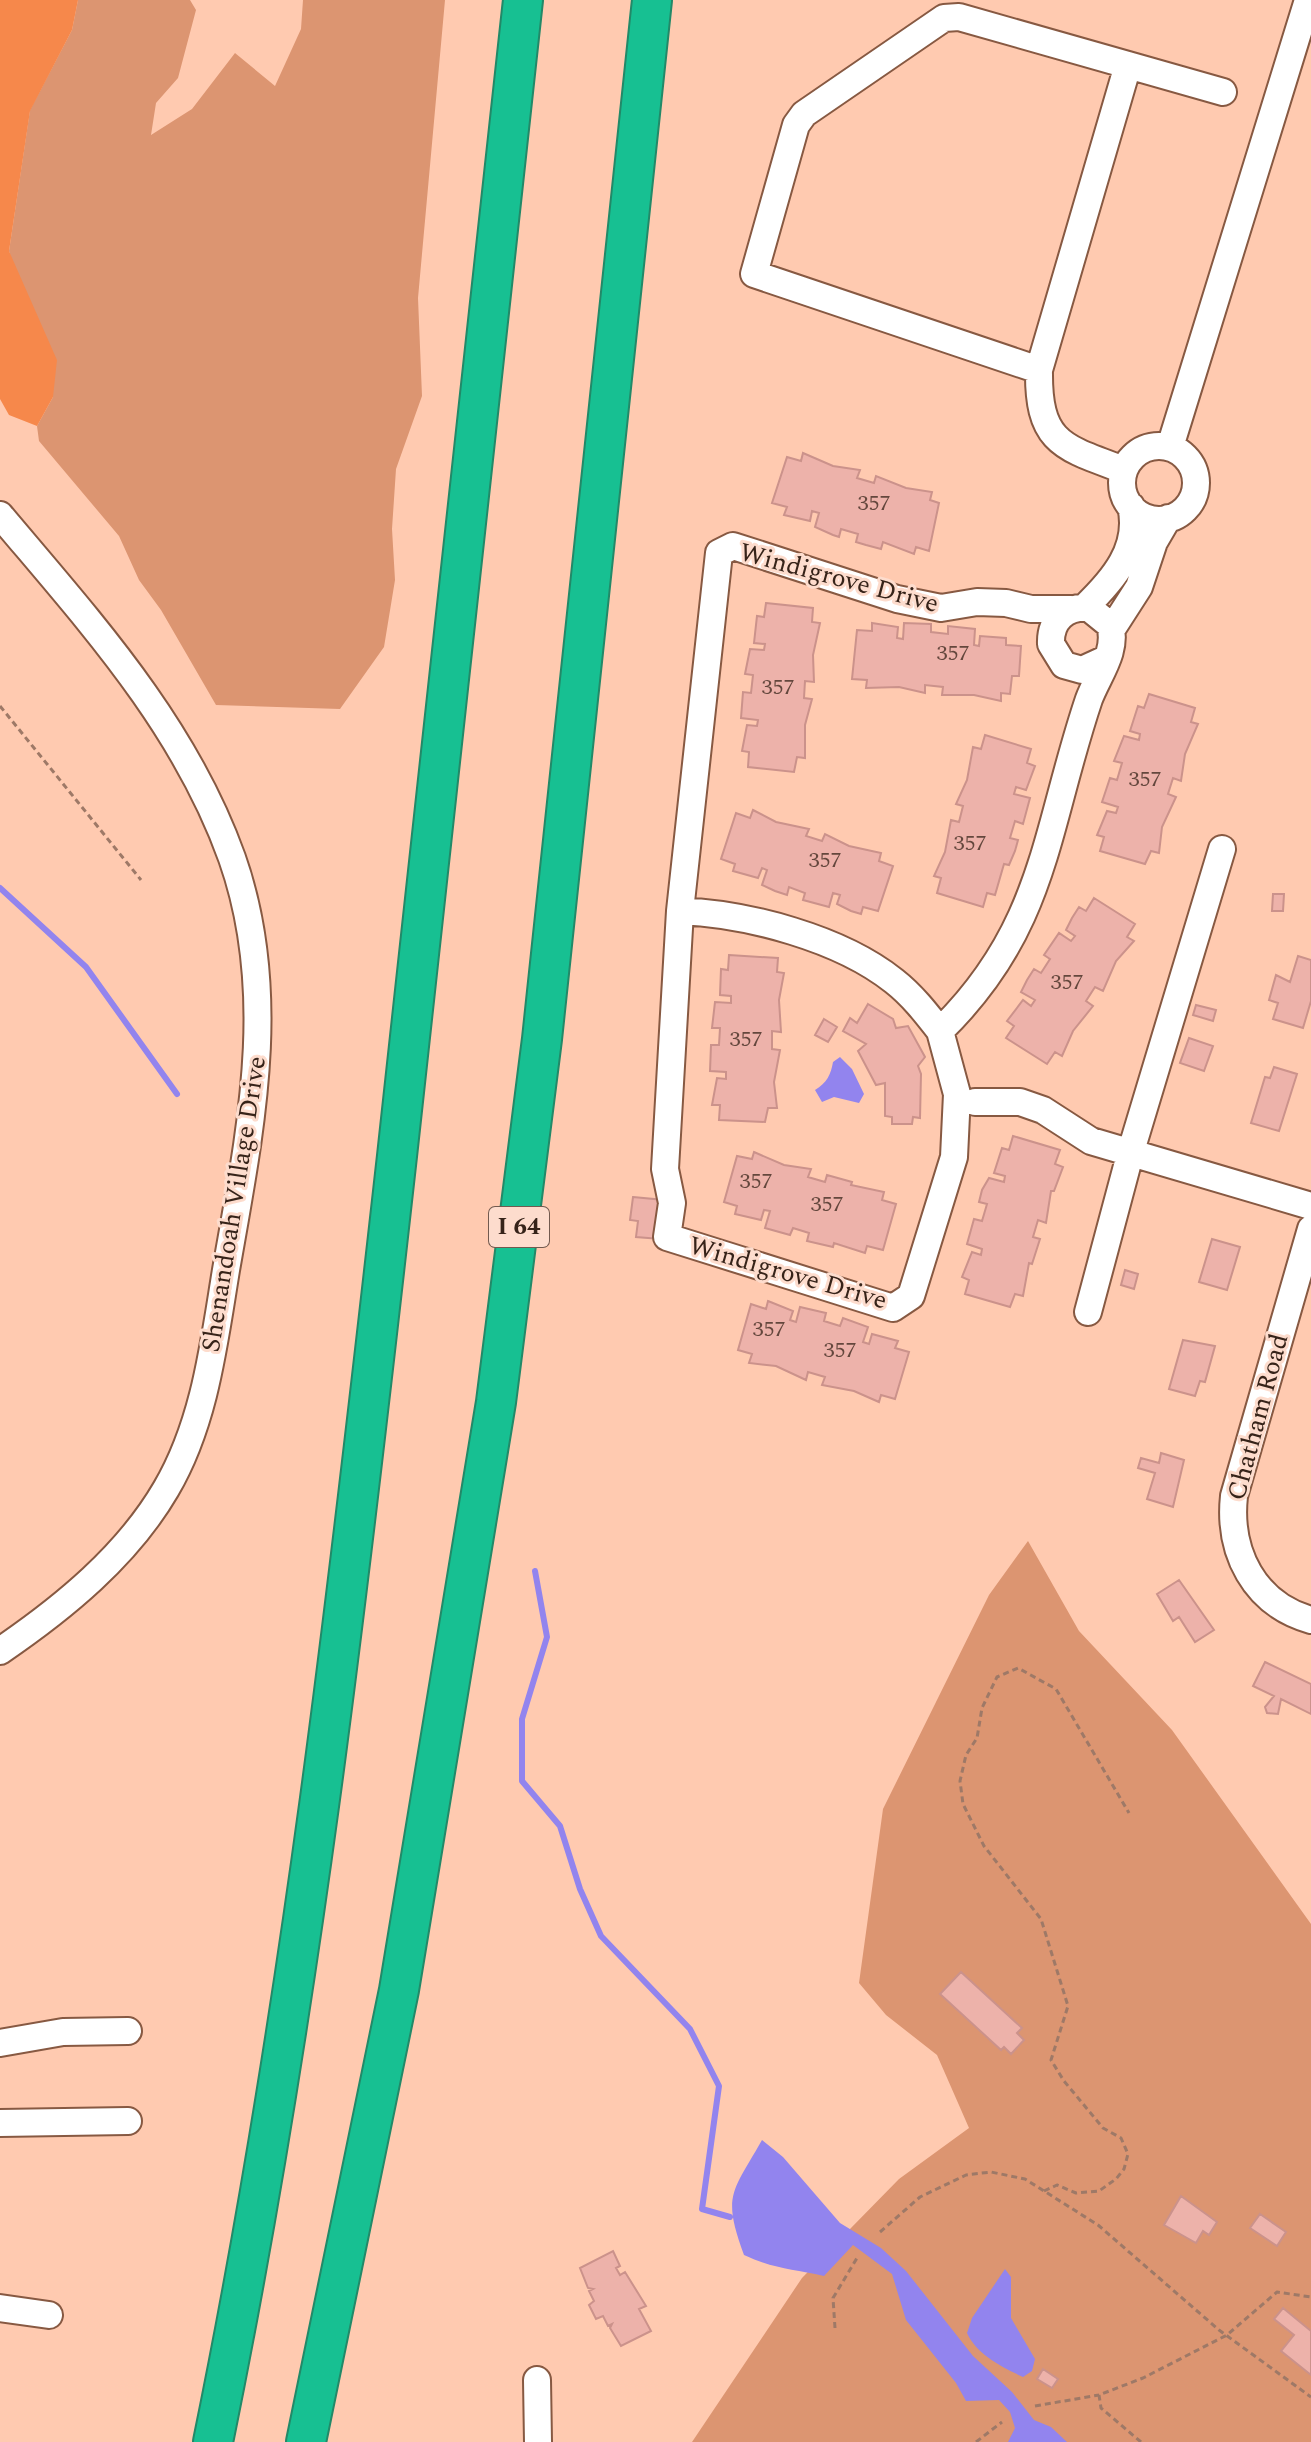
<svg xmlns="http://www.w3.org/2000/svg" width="1311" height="2442" font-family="Spectral,serif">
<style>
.green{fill:#dc9571}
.forest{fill:#f6884b}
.water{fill:#9284ee}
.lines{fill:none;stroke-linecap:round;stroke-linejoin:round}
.stream{stroke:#9284ee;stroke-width:6}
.building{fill:#edb2aa;stroke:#cb928b;stroke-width:2}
.minor-casing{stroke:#875942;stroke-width:30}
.highway-casing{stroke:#228968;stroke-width:42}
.path{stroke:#9e7967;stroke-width:3;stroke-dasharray:6 4;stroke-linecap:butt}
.minor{stroke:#fff;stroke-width:26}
.highway{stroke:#17c092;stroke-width:38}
.labels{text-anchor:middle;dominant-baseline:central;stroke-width:6;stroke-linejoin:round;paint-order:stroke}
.number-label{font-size:22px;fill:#64473d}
.shield{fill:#fddccd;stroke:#725a4f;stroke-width:2}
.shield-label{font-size:24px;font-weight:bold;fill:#362319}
.street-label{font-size:26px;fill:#362319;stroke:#fddccd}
</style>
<rect width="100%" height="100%" fill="#ffcab0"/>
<path class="green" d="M78,0h112l6,10 -18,68 -22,25 -5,32 41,-26 43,-56 40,33 26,-57 2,-29h142l-27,298 4,98 -26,73 -4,60 3,51 -11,67 -44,62 -124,-4 -55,-95 -22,-30 -20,-44 -80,-95 -2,-15 16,-29 -44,-146 21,-141 42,-80z
M1028,1541l51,90 93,99 139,194v518h-619l110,-164 97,-99 70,-51 -32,-73 -51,-40 -27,-32 24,-174 106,-214z"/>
<path class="forest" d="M0,0h78l-6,30 -42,81 -21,140 48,109 -4,37 -16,29 -28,-11 -9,-16z"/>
<path class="water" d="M840,1057l12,12 12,25 -5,9 -25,-6 -12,5 -7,-12c12,-7 16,-16 18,-28z
M762,2140l21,17 57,66 41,25 25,23 67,85 39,36 22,28 17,7 16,15h-59l7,-14 -5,-16 -11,-12 -33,1 -10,-18 -50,-63 -14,-46 -39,-29 -29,31c-31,-7 -50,-7 -80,-21 -22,-60 -12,-62 18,-115z
M1005,2269l6,8v41l24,41 -3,12 -9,6c-21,-10 -46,-22 -56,-44l5,-15z"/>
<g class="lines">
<path class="stream" d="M0,888l86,79 91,127
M535,1571l12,66 -25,82v62l38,45 20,63 21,47 89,93 29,57 -17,123 28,8"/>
</g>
<path class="building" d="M803,453l30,13 27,4 -3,8 17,5 2,-7 30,12 26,4 -2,8 9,3 -10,48 -13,-4 -2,7 -31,-12 -2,7 -15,-4 -10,-3 2,-8 -17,-5 -2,8 -6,-2 -18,-8 4,-14 -7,-2 -2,10 -26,-6 3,-8 -15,-4 15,-46 14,4z
M766,603l47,5 -1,14 8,1 -7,32 1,27 -9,-1 -1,17 8,1 -7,26v33l-8,-1 -3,15 -46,-5 1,-15 -7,-1 5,-26 10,1 1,-6 -17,-2 2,-26 8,1 2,-18 -8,-1 5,-25 14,1 1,-6 -11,-1 3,-27 7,1z
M872,623l26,4 -1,11 6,1 1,-16 27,1v8l17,2v-8l27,3 -1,16 5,1 1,-10 26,2v7l15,1 -2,30h-7l-2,18 -9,-1v8l-27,-6h-32l1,-8 -18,-2v8l-26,-6 -33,1 1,-8 -15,-1 5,-49 15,1z
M1149,694l46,14 -4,14 7,2 -13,30 -4,27 -8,-3 -5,16 8,3 -14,30 -3,26 -8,-2 -6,13 -45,-13 4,-14 -7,-2 10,-24 9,2 2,-6 -16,-5 8,-24 7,2 5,-17 -8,-2 10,-25 15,4 1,-6 -10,-3 8,-25 6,2z
M985,735l46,14 -4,14 8,3 -9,24 -10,-3 -2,7 16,4 -7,26 -8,-3 -5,17 8,2 -3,11 -6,14 -5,-1 -9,31 -8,-2 -4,14 -46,-14 4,-15 -7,-2 11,-24 6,-32 8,2 4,-16 -7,-2 11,-24 6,-33 8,2z
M753,810l23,12 33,7 -3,7 16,5 3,-7 24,12 32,7 -2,8 14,5 -15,45 -15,-4 -2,7 -10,-3 -14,-7 3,-9 -7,-2 -4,14 -26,-7 2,-7 -16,-6 -2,8 -12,-4 -13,-6 5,-15 -5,-2 -4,10 -25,-7 2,-7 -14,-5 15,-46 14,5z
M1273,894h11l-1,17h-11z
M1094,898l41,26 -8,13 7,4 -18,20 -13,30 -8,-4 -9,14 7,5 -20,25 -11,25 -7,-4 -8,12 -41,-26 8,-12 -7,-5 16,-21 8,6 4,-6 -14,-8 6,-12 7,-11 7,4 9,-14 -6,-4 15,-22 12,8 4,-5 -9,-6 6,-12 7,-11 7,4z
M729,955l49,3 -1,14 7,1 -5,27 2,32 -9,-1v18l8,1 -6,32 3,26h-9l-3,14 -46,-2 1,-15h-8l5,-27 9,1v-7l-16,-1 1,-26h8l1,-17h-8l3,-26 16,1v-7l-11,-1 1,-26 7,1z
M1298,956l13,4v41l-8,27 -30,-9 5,-16 -9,-3 7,-25 14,7z
M868,1004l25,15 3,9 12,-2 17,31 -7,9 3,8 -1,44 -7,-1 -1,7h-20v-7l-7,-1v-33l-9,2 -18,-34 8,-7 -23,-13 7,-13 7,5z
M1196,1005l20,5 -3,11 -20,-6z
M824,1019l13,8 -9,15 -13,-7z
M1189,1038l24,8 -9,25 -24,-8z
M1274,1067l23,7 -18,57 -28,-8 14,-46 5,1z
M1013,1136l47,14 -5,14 8,3 -9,24h-3l-5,32 -8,-3 -5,17 7,2 -8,25 -3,-1 -6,33 -8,-2 -5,13 -45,-13 4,-14 -7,-3 10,-25 9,3 1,-6 -15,-5 7,-25 8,2 5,-17 -8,-2 3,-12 7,-12 15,4 1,-6 -11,-3 8,-25 7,2z
M754,1152l30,13 27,4 -3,8 17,5 2,-7 25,7 -1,3 33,7 -2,8 14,4 -13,46 -16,-4 -2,7 -31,-10 -1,4 -26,-6 2,-8 -16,-5 -3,7 -25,-7 5,-17 -6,-1 -3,10 -26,-6 2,-8 -13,-4 13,-46 15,3z
M633,1197l31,3 -4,39 -24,-2 2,-16 -8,-1z
M1212,1239l28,8 -13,43 -28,-8z
M1125,1270l13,4 -4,15 -13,-4z
M768,1301l25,10 -3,9 6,2 4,-15 26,6 -2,8 16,5 3,-8 25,9 -5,15 6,2 3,-10 26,7 -3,7 14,4 -14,47 -14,-4 -2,7 -25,-11 -32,-6 3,-8 -17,-5 -2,8 -30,-14 -27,-3 3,-9 -14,-4 13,-46 15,5z
M1183,1340l32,6 -10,36 -5,-1 -5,15 -26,-7z
M1161,1453l23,7 -11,47 -26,-8 8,-26 -17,-5 3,-10 18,5z
M1179,1580l35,50 -19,12 -16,-25 -6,4 -16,-27z
M1265,1662l46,22v30l-30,-15 -3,15 -11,-1 -2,-6 9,-11 -21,-10z
M961,1972l61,56 -5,5 7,7 -13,14 -7,-7 -3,3 -61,-56z
M1181,2196l36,26 -8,13 -6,-4 -7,12 -32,-18z
M1260,2214l26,18 -9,14 -27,-18z
M613,2251l7,15 -4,2 4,7 5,-3 21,34 -7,3 12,22 -30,15 -11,-18 2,-4 -4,2 -5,-10 -7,3 -7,-14 5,-4 -5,-10 4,-2 -5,-1 -8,-20z
M1283,2308l28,23v44l-30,-24 13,-16 -20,-16z
M1043,2369l15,10 -6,9 -15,-9z"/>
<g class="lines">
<defs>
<path id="minor" d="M1039,370l-285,-96 42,-149 8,-11 140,-96 15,-1 264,75
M1122 483a37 37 0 1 1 74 0a37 37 0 1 1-74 0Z
M1170,447l138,-447
M1124,470c-62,-23 -86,-27 -85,-100l89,-305
M0,515c90,107 184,209 232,343 48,136 18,274 -6,412 -12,73 -21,153 -60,219 -39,67 -103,119 -166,162
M1085,607c28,-27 56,-59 46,-101
M1112,629l27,-42 15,-45 14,-24
M680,911l39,-358 14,-7 164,53 44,9 36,-6 29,1 25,6h40
M940,1031c-14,-18 -28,-36 -46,-50 -54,-43 -146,-67 -214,-70l-15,258 7,34 -5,34 226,71 18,-12 43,-139 3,-63 -17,-63c106,-103 105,-202 149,-332 9,-24 29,-48 21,-74l-21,-17c-23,-2 -39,12 -38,36l13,21 18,5 24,-11
M975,1102h45l23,8 48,31 220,65
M1311,1229l-77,267c-6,56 20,108 77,124
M1088,1312l43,-161 91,-302
M0,2043l63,-11 65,-1
M0,2123l128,-2
M0,2308l49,7
M537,2380l1,62"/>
<path id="highway" d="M213,2442c87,-425 136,-855 184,-1286 42,-385 84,-771 126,-1156
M306,2442l93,-452 97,-588 46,-363 110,-1039"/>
</defs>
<use href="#minor" class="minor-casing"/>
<use href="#highway" class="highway-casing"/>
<path class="path" d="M0,706l141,174
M1044,2191l13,-6 19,8 23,-2 17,-12 8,-10 4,-15 -7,-16 -18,-10 -39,-47 -13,-21 17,-54 -27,-87 -57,-73 -21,-42 -3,-23 6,-26 11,-17 5,-30 15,-31 21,-9 38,21 73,124
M880,2232l40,-35 46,-22 25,-3 34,7 73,46 121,105 92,67
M835,2328l-2,-30 24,-40
M1035,2406l64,-11
M976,2442l26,-20
M1141,2442l-40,-34 -2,-13 44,-17 84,-43 50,-43 34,5"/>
<use href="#minor" class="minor"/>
<use href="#highway" class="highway"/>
</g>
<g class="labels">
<g class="number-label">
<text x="874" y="503">357</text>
<text x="953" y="653">357</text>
<text x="778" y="687">357</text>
<text x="1145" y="779">357</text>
<text x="970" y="843">357</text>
<text x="825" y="860">357</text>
<text x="1067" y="982">357</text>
<text x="746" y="1039">357</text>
<text x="756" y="1181">357</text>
<text x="827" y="1204">357</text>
<text x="769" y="1329">357</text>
<text x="840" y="1350">357</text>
</g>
<rect class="shield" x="489" y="1207" width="60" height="40" rx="6"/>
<g class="shield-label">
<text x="519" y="1227">I 64</text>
</g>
<g class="street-label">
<text transform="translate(839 578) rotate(15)">Windigrove Drive</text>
<text transform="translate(234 1204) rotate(-81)">Shenandoah Village Drive</text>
<text transform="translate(788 1273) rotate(16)">Windigrove Drive</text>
<text transform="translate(1258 1417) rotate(-75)">Chatham Road</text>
</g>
</g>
</svg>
